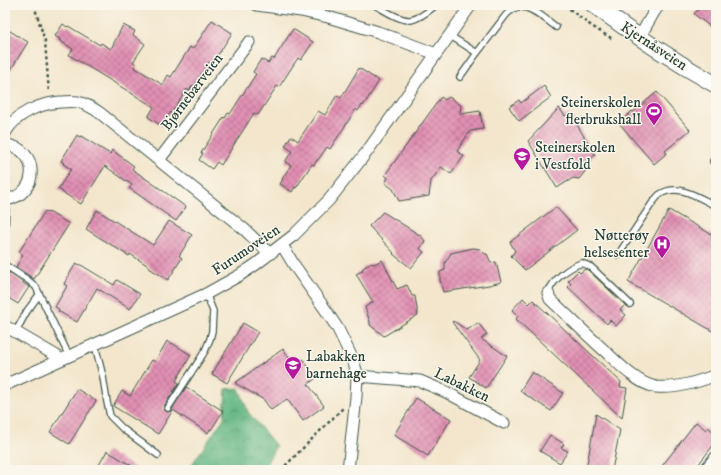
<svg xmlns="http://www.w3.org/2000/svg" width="721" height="475" font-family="'IM FELL DW Pica',serif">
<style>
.forest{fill:url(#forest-crowns);stroke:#427a5c}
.building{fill:url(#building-cross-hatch)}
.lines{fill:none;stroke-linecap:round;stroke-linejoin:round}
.lane-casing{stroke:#3f564b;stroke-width:8}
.street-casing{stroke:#3f564b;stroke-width:13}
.secondary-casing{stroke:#3f564b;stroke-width:18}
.path{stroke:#3f564b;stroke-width:2.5;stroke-dasharray:3 3;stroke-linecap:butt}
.lane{stroke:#fff;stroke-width:5.5}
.street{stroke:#fff;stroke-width:11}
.secondary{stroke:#fff;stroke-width:16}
.labels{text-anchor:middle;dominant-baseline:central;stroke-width:3;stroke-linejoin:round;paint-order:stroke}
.street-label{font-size:15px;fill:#1f3d34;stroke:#fbf7ec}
.poi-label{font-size:15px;fill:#1f3d34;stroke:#fbf7ec;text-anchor:end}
</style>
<defs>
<pattern id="forest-crowns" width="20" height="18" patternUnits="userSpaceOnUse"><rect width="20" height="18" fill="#66b784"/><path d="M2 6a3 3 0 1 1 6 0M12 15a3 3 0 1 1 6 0" fill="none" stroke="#53966d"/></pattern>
<pattern id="building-cross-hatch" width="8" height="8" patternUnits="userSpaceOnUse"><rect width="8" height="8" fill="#e18fb3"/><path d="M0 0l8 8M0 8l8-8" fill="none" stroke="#b67692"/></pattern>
</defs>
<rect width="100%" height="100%" fill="#fbf7ec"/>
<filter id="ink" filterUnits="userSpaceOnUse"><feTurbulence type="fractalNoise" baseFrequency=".025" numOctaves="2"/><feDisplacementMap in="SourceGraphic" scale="8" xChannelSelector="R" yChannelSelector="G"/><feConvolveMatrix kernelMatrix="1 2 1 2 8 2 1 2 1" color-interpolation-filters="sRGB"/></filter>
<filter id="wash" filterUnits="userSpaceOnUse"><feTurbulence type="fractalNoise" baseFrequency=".012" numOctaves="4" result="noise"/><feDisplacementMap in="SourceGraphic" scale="16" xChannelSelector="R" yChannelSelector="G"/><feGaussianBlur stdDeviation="0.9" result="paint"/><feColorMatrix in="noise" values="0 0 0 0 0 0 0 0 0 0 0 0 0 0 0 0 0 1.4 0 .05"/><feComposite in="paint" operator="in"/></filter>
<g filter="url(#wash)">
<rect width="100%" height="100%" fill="#f3e6cc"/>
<path class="forest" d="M239,388l9,24 28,34 -13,24h-75l36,-52 2,-29z"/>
<g id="blocks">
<path class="building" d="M702,5h7l7,5v21l-22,-17z
M212,20l20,13 -16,25h-1l-4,5 -2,-1 -15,24 -1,-1 -4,6 -2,-2 -15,24 -1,-1 -9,14 -14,-9 6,-10 -85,-52 4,-6 -14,-9 1,-1 -5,-3 8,-12 4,3 1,-1 32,19 1,-2 10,6 12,-24 12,6 -2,4 12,9 -12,18 3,2 -2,3 29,18 5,-10 3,2 19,-30 3,2z
M5,28l23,14 -23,37z
M293,29l20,13 -12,18 -3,-2 -19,29 -2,-1 -19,29 -4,-2 -33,52 -4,-3 -5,7 -13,-9 4,-7h-2l23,-36 1,1 3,-5 2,1 26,-40 -3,-2 8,-13 7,4 4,-5 2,1z
M359,68l20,13 -16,25 -1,-1 -4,6 -2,-2 -26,40 -3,-2 -9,13h-1l-3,5 -2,-1 -16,24 -1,-1 -3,5 -12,-8 3,-5h-1l9,-14 -6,-3 7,-11 -7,-5 6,-10 7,5 20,-30 7,4 12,-20 4,3z
M544,86l7,11 -32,24 -10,-14 10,-7 2,3z
M657,92l33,38 -25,21 2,2 -13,11 -35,-41 13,-12 1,1z
M441,97l4,3 4,-3 12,8 -1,9 20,-3 3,18 -13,2 -13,20 7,5 -13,18 -10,-7 -10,14 -2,15 -30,5 -6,-12 -8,-6 3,-5 -3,-3z
M559,108l6,8 5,-2 2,5 1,-1 22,37 -6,5 1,5 -11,14 -6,-1 -16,10 -29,-47z
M77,135l3,2 1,-1 29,18 2,-4 22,16 -2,3 54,38 -10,14 -47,-33 3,-3 -27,-19 -24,38 -19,-12v-1l-4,-2 13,-20 -8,-5 1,-1 -3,-2z
M556,207l21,23 -52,40 -14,-14 4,-5 -5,-9z
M97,210l56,35 16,-24 23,14 -13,21 3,2 -14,22 -19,-12 1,-1 -20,-13 -1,2 -43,-27z
M669,210l47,27v96l-88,-51z
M45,211l4,2v-1l20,12 -35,55 -18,-12 7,-12 -4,-3z
M383,212l38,24 4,5 -5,8 4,3 -13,16 -18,-14 1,-1 -25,-27z
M473,248l7,1 5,5h2l4,9 5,-1 5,20 -12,3 -46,7 -3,-12v-8l5,-2v-7l6,-10z
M382,260l15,29 10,-4 5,11h3l3,19 -34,21 -14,-11v-3l-5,-15 8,-5 -17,-28 6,-3 1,-3 8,-5 3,1z
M76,263l4,2h1l33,20 3,-5 23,14 -10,15 -33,-21 -20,34 -19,-11 1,-2 -4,-2 12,-21 -3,-2z
M585,269l3,1 37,35 -5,5 6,5 -10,11 -6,-6 -3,4 -39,-37 3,-3 -3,-3 10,-10 2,2z
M5,270l24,17 -11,17 -13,-8z
M523,298l6,6 4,-4 88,82 -1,5 7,1 -5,30 -106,-99 2,-3 -6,-6z
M453,321l14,9 11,-7 9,11 -6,5 26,17 -21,32 -17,-11 11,-17 -28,-38z
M243,323l15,9 -31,51 -15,-9z
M167,341l5,3v-1l19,12 -15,26 3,2 -15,23v4l3,2 4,-1 15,-24 37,24 -12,19 -1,-1 -2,4 -35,-23 -15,24 -45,-28 9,-15 8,5 22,-36 3,2z
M283,349l12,16 8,-6 13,19 -8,6 16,22 -21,15 -16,-22 -16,11 -7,-10 -29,-17z
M532,372l31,21 -12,18 -31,-20z
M77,389l19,12 -27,43 -19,-12z
M416,398l35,21 -23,37 -34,-21z
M596,414l24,16 -8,40h-26z
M696,422l10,8 2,-3 8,7v8l-8,10 -14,18h-35z
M550,435l14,9 -3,4 7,3 -8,12 -20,-12z
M107,451l32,19h-43z"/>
</g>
</g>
<g filter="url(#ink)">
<use href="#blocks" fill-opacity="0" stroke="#3f564b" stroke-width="1"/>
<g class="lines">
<defs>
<path id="lane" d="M375,5c9,5 25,16 36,15 9,-2 18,-9 25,-15
M449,35l28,18
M460,77l17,-24 29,-38c4,-4 8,-8 14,-8 11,-1 27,13 36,20
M713,161l3,1
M5,232l1,-32
M618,255l35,-53c2,-2 4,-5 6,-7 19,-13 40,3 57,11
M5,265l23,15 8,7 33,69
M548,293c5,-14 21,-26 34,-30l9,4 39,37
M15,333l12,-22 12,-16
M95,345l8,32 4,25 3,14 13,13 35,26
M168,408l32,-49 5,-8 5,-12 2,-8 1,-20 -7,-17
M336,470l2,-1 10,1"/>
<path id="street" d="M257,5l44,6 27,6 50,15 58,22
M639,38l15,-26 5,-7
M5,133c11,-20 34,-29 55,-31 6,0 12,-1 18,0 8,2 15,6 22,11l144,116 26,25
M5,145c34,2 36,50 0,55
M159,160l90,-118
M282,245l12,20 31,44 13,20 15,31 3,10 1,6 -1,21 -8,73
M548,293l2,6c19,18 37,36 56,53 13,12 32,32 50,35 19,2 42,-5 60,-12
M5,326l50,29 6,5
M357,376l63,5 26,11 58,31
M5,385l201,-91 34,-19 15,-10 39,-30 35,-35 37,-47 105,-148
M705,470l11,-13"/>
<path id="secondary" d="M594,5c39,29 80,56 122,80"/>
</defs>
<use href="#lane" class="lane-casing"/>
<use href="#street" class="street-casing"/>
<use href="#secondary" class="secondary-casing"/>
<path class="path" d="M34,5l11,36 4,52
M565,5c15,13 31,25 48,34
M281,470l62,-62"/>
<use href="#lane" class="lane"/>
<use href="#street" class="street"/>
<use href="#secondary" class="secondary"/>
</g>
</g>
<defs>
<symbol id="stadium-pin" viewBox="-11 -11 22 30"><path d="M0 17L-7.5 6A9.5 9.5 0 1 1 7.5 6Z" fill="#b5179e" stroke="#fbf7ec"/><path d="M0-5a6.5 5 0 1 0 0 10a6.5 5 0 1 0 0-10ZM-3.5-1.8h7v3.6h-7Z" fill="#fff"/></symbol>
<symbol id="school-pin" viewBox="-11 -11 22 30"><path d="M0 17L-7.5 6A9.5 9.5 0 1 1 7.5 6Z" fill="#b5179e" stroke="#fbf7ec"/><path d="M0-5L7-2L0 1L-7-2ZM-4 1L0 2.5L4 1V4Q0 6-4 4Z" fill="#fff"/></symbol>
<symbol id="hospital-pin" viewBox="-11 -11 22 30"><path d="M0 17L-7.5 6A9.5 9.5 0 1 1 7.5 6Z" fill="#b5179e" stroke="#fbf7ec"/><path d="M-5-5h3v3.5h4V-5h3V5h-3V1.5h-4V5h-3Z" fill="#fff"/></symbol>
</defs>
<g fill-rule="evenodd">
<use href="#stadium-pin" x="644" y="101" width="20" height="27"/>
<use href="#school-pin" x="512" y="146" width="20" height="27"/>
<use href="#hospital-pin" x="652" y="234" width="20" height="27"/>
<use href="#school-pin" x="283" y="355" width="20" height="27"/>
</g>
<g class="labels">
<g class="street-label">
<text transform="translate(654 46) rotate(33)">Kjernåsveien</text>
<text transform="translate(192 92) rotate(-53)">Bjørnebærveien</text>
<text transform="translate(246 250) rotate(-34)">Furumoveien</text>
<text transform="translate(462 385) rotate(26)">Labakken</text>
</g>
<g class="poi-label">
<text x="641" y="102">Steinerskolen<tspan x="641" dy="17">flerbrukshall</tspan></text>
<text x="535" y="147" text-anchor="start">Steinerskolen<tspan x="535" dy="17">i Vestfold</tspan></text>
<text x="649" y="235">Nøtterøy<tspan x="649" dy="17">helsesenter</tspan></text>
<text x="306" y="356" text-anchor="start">Labakken<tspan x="306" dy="17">barnehage</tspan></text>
</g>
</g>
<rect width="721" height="475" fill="none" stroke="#fbf7ec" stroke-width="20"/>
</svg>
